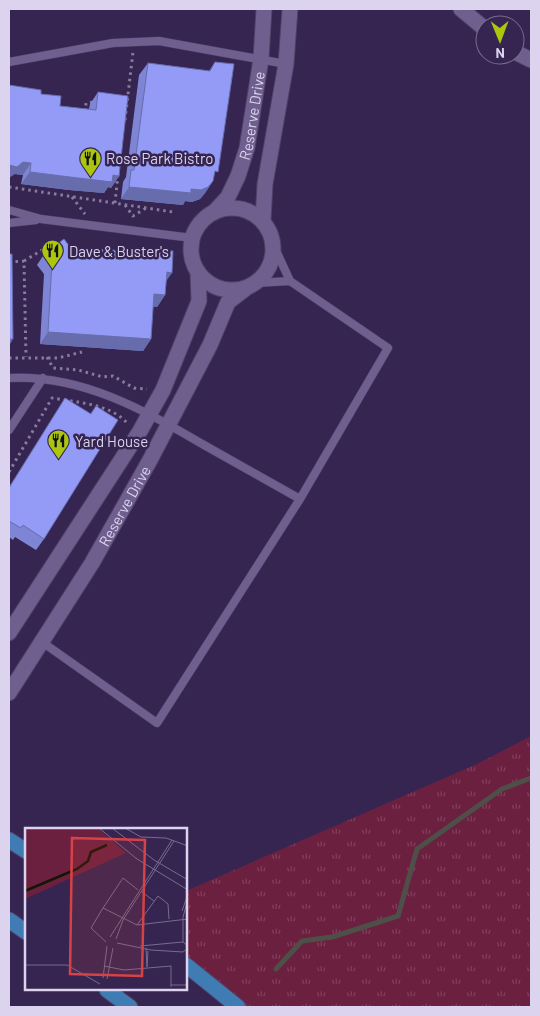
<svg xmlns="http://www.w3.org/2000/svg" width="540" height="1016" font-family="Barlow,sans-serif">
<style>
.grass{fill:url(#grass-tufts)}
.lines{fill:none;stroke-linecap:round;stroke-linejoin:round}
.stream{stroke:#4f4f4a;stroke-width:5}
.service-casing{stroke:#4f4065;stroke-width:9}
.tertiary-casing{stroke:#4f4065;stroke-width:17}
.primary-casing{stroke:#4f4065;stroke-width:17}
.path{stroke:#877b9e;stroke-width:3;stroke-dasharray:2.5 4;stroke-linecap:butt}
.service{stroke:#6f5f8f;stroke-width:8}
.tertiary{stroke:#6f5f8f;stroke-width:15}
.primary{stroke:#407cb4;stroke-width:15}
.wall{fill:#7e85d4}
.shaded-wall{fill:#676cad}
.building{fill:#939bf7;stroke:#676cad}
.labels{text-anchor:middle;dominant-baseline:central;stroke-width:5;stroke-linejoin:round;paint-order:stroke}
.street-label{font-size:15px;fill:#dcd4ef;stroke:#352550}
.poi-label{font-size:15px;fill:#dcd4ef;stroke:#352550;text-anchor:start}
.inset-river{fill:none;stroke:#121604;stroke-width:2.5}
.inset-road{fill:none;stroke:#786b90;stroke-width:1}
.view{fill:#d74246;fill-opacity:0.15;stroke:#d74246;stroke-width:2.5}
.inset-edge{fill:none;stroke:#dcd4ef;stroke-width:2.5}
</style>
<defs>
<pattern id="grass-tufts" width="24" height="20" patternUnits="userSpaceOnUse" patternTransform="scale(1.25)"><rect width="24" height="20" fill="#6c203f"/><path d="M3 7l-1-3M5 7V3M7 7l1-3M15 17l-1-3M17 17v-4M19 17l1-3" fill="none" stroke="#80405b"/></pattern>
</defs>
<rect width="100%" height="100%" fill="#352550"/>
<path class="grass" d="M531,736v271h-288l-57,-46v-70l293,-128z"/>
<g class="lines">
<path class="stream" d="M276,969l26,-28 30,-4 66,-21 19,-67 85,-60 29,-11"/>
<defs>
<path id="service" d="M9,62l104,-19 46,-2 127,23
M9,210l32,9 151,19
M9,223l27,-3
M256,283l34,-2
M9,378c72,-4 135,32 195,67 32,18 64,36 96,54
M9,430l34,-52
M42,642l115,81 143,-224 88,-151 -98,-67 -16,-35"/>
<g id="tertiary">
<path d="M461,9l24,20"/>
<path d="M515,52l16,8"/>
<circle cx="232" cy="249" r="41"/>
<path id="s1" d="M214,212l14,-15 10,-21 9,-28 14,-89 3,-50"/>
<path d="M263,221l2,-37 21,-120 4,-55"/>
<path d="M9,633l131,-202 23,-41 36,-89 -1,-29"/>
<path id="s2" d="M9,693l83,-130 58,-103 60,-115 18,-43 17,-13"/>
</g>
<path id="primary" d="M9,840l17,11
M9,920l17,12
M186,965l52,42
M107,990l23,17"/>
</defs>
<use href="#service" class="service-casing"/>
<use href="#tertiary" class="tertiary-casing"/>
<use href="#primary" class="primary-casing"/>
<path class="path" d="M85,112l1,-9 9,-1
M125,120l8,-68
M9,187l164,25
M72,197l13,17
M115,203l3,-29
M125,205l8,11 13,-8
M24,261l23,-14 8,1
M9,262l15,-1 2,96
M47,357l6,11 25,2 25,7 10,-1 21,12 13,1
M9,358h49l24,-6
M9,472l43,-74c23,4 59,6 75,25"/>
<use href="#service" class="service"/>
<use href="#tertiary" class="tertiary"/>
<use href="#primary" class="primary"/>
</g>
<path class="wall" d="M215,62l-2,119 -8,12 -5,6 -8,3 -7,-1 -2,4 -62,-6 2,-17 3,-5 13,-102 9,-12 61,8z
M98,92l21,84 -8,12 -3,-1 -4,6 -35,-3 -48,-6 2,-9 -8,-1 26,-80 19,12 29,3 1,-5z
M70,247l78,6 3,-3 15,31 -1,14 -8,12 -4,-1 -2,33 -8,12 -103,-7 4,-70 -7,-9 8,-12z
M65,398l25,16 6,-8 -52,133 -8,11 -21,-13 -2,3 -4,-3v-50z"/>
<path class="shaded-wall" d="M23,162l8,1 -8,12 -8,-1 -6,4v-13z
M30,172l83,3 6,1 -8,12 -3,-1 -4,6 -35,-3 -48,-6z
M213,181l-8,12 -5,6 -8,3 -7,-1 -2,4 -62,-6 8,-12 62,2z
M167,272l5,1 -8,11z
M154,294l11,1 -8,12 -11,-1z
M48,332l103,7 -8,12 -103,-7z
M9,339h4l-4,7z"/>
<path class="building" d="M215,62l19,2 -16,108 -3,-1 -2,10 -5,6 -7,3 -10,-1v4l-62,-6 2,-17h3l14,-107 62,8z
M9,85l32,5v4l20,2 -1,10 36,4 2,-18 30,4 -9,80 -6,-1 -1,7 -34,-4 -48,-6 1,-9 -8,-1 -6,5 -8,-2z
M64,239l6,8 81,6v-3l22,1 -1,22 -5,-1 -2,23 -11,-1 -3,45 -103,-7 4,-70 -7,-9z
M9,254h3l1,85h-4z
M65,398l26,16 5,-8 22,14 -74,119 -21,-14 -2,3 -12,-7v-33z"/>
<defs>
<symbol id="restaurant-pin" viewBox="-11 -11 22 30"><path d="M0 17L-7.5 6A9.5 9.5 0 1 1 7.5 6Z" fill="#acc610" stroke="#352550"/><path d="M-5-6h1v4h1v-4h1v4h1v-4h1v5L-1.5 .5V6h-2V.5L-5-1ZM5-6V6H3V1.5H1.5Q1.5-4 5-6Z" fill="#111"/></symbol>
</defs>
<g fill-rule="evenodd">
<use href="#restaurant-pin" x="78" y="146" width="25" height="34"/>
<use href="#restaurant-pin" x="40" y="238" width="25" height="34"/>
<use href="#restaurant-pin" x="46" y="428" width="25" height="34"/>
</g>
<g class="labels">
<g class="street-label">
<text stroke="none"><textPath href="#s1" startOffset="106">Reserve Drive</textPath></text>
<text stroke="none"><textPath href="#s2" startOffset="220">Reserve Drive</textPath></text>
</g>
<g class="poi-label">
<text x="106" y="158">Rose Park Bistro</text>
<text x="69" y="251">Dave &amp; Buster's</text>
<text x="75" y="441">Yard House</text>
</g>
</g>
<g transform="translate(25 828)">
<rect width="162" height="162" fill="#352550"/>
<path d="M0,0h73l28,25 -101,46z" fill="#6c203f"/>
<path class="inset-river" d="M0,63l52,-22 11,-8 3,-9 16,-7"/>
<path class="inset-road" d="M74,0l38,31 51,31M87,0l42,32 34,20M100,0l16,9 25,1 22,8M117,64l12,9M163,71l-5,18v25l5,4M78,80l34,17 51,-6M157,83l6,-17M112,97l21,-29 10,8 1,15M85,109l62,-97M91,111l7,-19 51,-79M81,114l-15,-14 12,-20 20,-30 15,12M92,115l34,7 32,2 5,-4M115,118l43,-4M121,120l1,19M0,137h42l33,19M79,138l20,4 47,-4v21M122,139l1,-16M78,150l4,-32M82,151l6,-31M146,157h17"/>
<path class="view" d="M47,10l73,2 -3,136 -72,-2z"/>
<rect width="162" height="162" class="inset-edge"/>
</g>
<rect width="540" height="1016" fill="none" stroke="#dcd4ef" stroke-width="20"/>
<g transform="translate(500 40) rotate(179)"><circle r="24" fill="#352550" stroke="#786b90"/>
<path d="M0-4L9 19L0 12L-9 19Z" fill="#acc610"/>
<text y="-8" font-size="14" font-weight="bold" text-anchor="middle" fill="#dcd4ef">N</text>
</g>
</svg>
